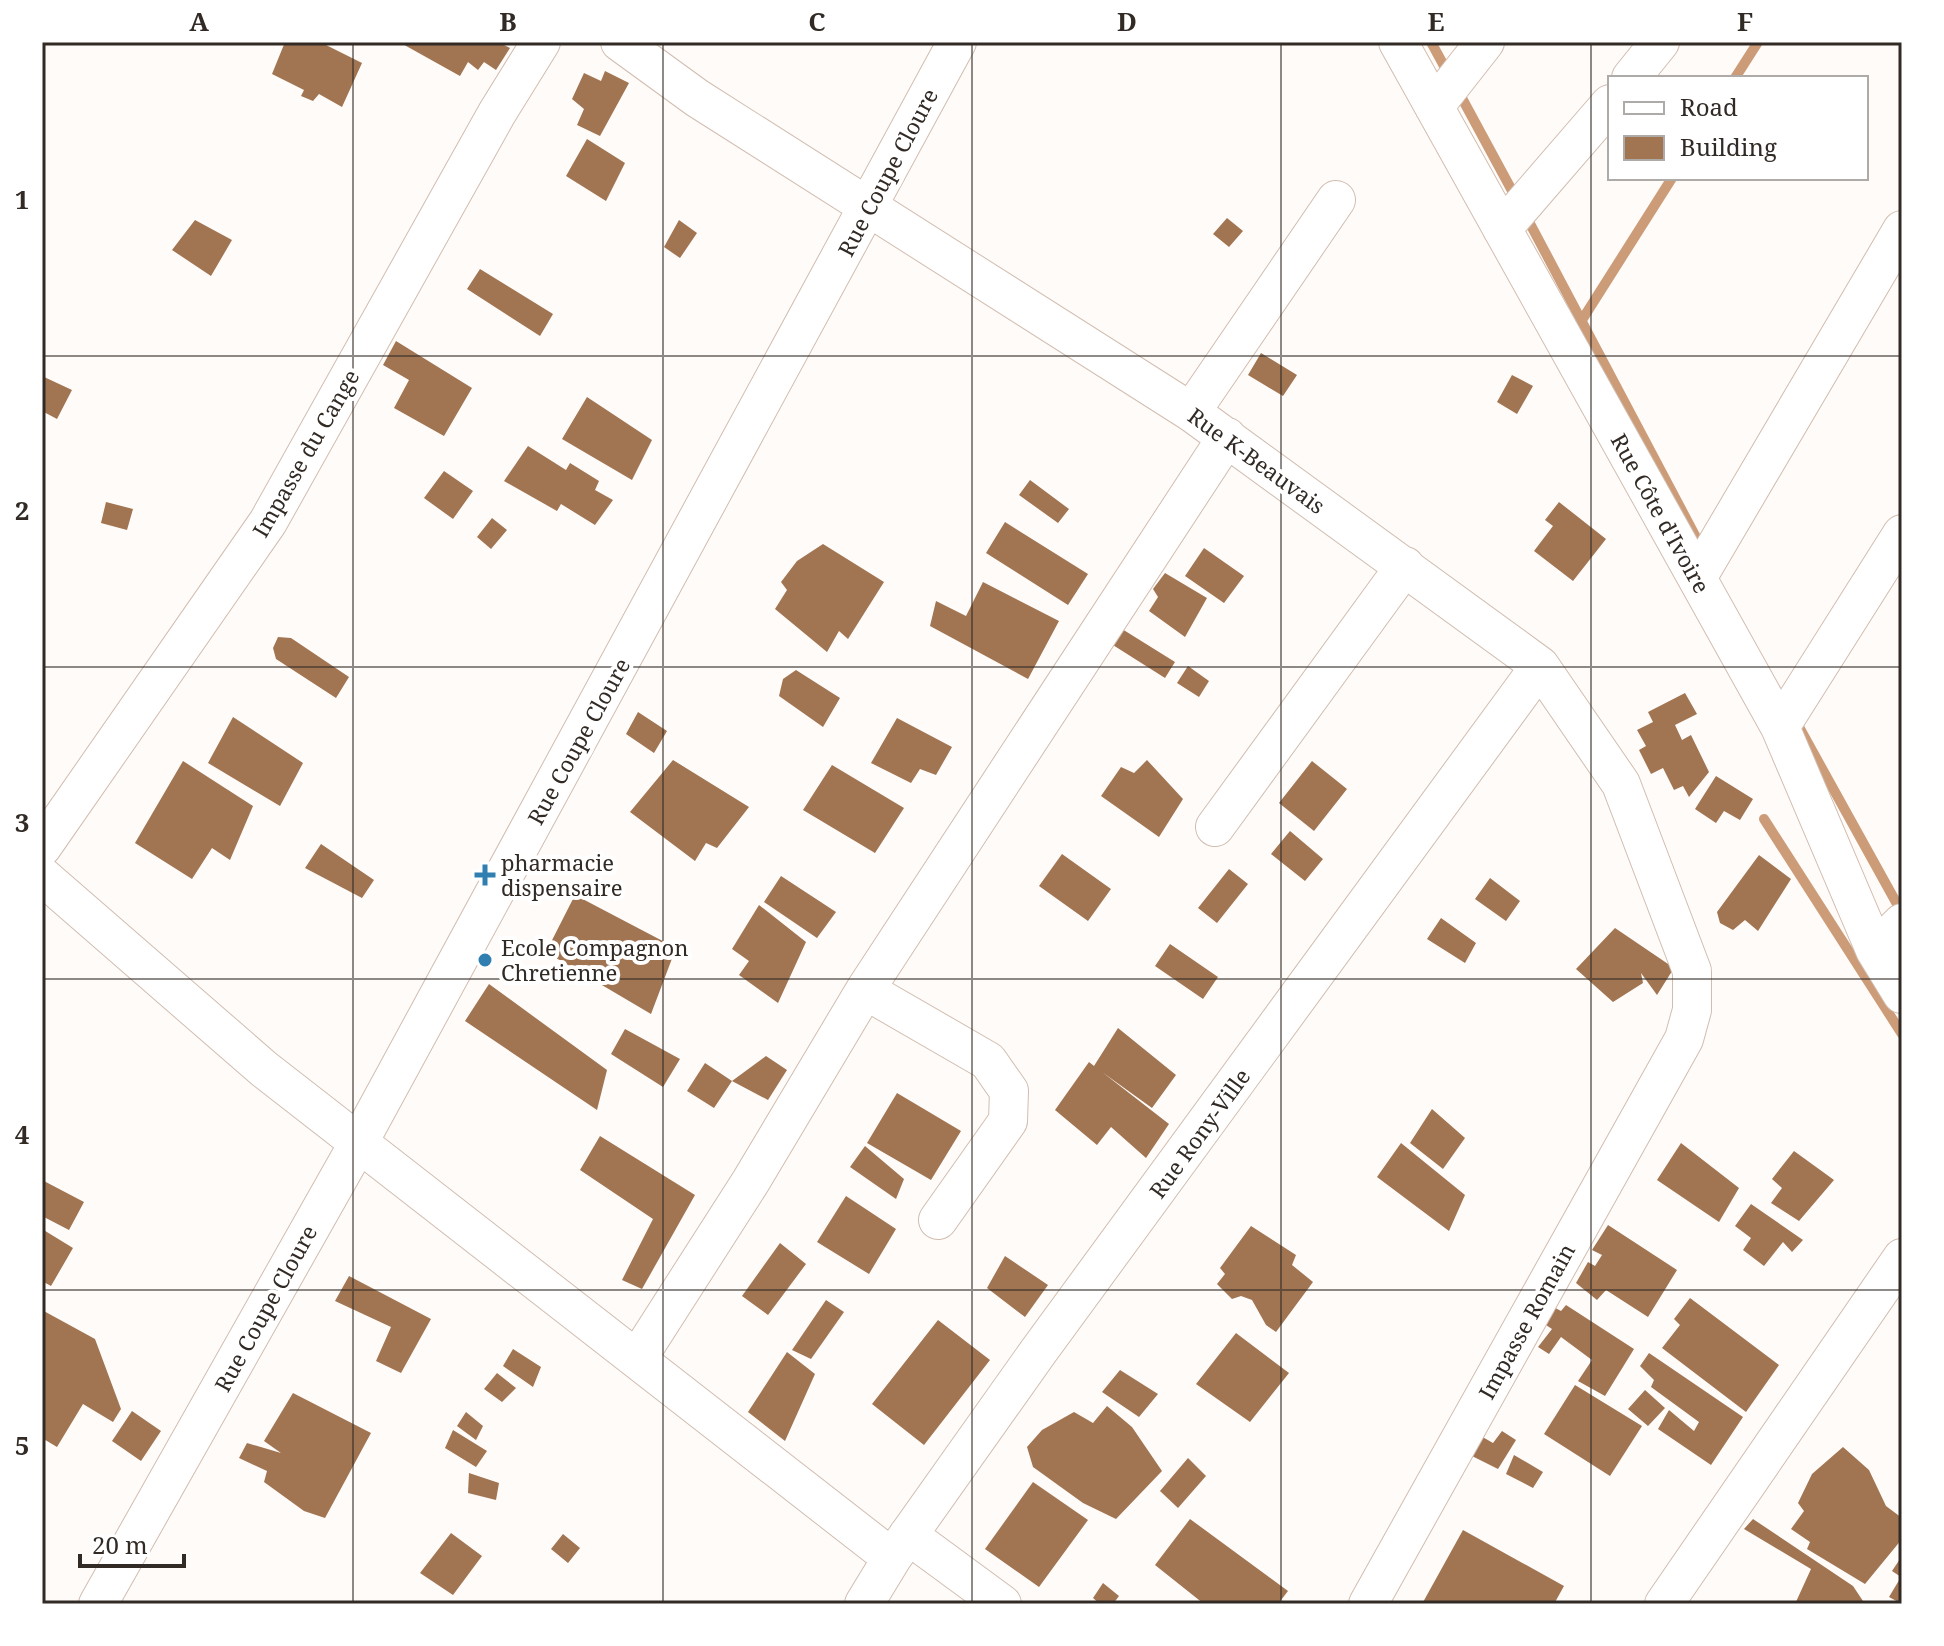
<svg xmlns="http://www.w3.org/2000/svg" width="1944" height="1646" font-family="'Noto Serif',serif">
<style>
.lines{fill:none;stroke-linecap:round;stroke-linejoin:round}
.stream{stroke:#cc9c78;stroke-width:10}
.building{fill:#a17452}
.minor-casing{stroke:#d1bdb0;stroke-width:40}
.minor{stroke:#fff;stroke-width:38}
.grid{fill:none;stroke:#312a25;stroke-width:2;stroke-opacity:0.55}
.poi-dot{fill:#317fb1;stroke:#fff;stroke-width:3}
.labels{text-anchor:middle;dominant-baseline:central;stroke-width:8;stroke-linejoin:round;paint-order:stroke}
.street-label{font-size:22px;fill:#312a25;stroke:#fff}
.poi-label{font-size:22px;fill:#312a25;stroke:#fff;text-anchor:start}
.neatline{fill:none;stroke:#312a25;stroke-width:3}
.grid-label{font-size:26px;text-anchor:middle;font-weight:bold;fill:#312a25}
</style>
<rect width="100%" height="100%" fill="#fffbf8"/>
<g class="lines">
<path class="stream" d="M1431,42l18,33
M1735,78l23,-36
M1457,89l59,109
M1526,216l172,325
M1582,320l90,-142
M1799,727l103,186
M1764,819l138,215"/>
</g>
<path class="building" d="M285,42h35l42,21 -20,44 -23,-13 -6,7 -12,-5 3,-6 -32,-16z
M399,42h99l12,6 -14,22 -12,-8 -6,8 -10,-8 -8,14z
M605,71l24,12 -29,53 -23,-11 7,-16 -12,-10 12,-26 17,8z
M587,139l38,24 -19,38 -40,-25z
M1227,218l16,13 -14,16 -16,-13z
M195,220l37,20 -21,36 -39,-26z
M679,220l18,13 -17,25 -16,-11z
M480,269l73,45 -13,22 -73,-47z
M396,341l76,47 -28,48 -50,-28 15,-28 -26,-15z
M1261,353l36,22 -14,21 -35,-21z
M1512,375l21,11 -16,28 -20,-12z
M42,376l30,14 -15,29 -15,-8z
M587,397l65,43 -20,40 -70,-41z
M528,446l38,24 4,-7 29,18 -4,9 18,10 -18,25 -34,-21 -4,7 -53,-30z
M444,471l29,20 -20,28 -29,-21z
M1030,480l39,29 -11,14 -39,-28z
M106,502l27,7 -6,21 -26,-7z
M1559,502l47,37 -33,42 -39,-30 19,-25 -8,-6z
M492,518l15,12 -16,19 -14,-12z
M1005,522l83,52 -20,31 -82,-52z
M823,544l61,38 -36,57 -9,-8 -12,21 -52,-43 12,-19 -6,-8 16,-21z
M1204,548l40,28 -20,27 -39,-27z
M1165,573l42,25 -22,39 -36,-26 9,-14 -5,-8z
M983,582l76,39 -31,58 -98,-53 6,-25 30,15z
M1114,624l61,38 -10,16 -60,-38z
M278,637l13,1 58,39 -13,21 -60,-39 -3,-11z
M1188,666l21,15 -10,16 -22,-14z
M796,670l44,28 -17,29 -44,-31 4,-17z
M1685,693l12,21 -22,11 7,15 9,-5 18,37 -20,25 -6,-11 -9,4 -11,-22 -12,6 -12,-24 7,-4 -9,-16 16,-8 -5,-10z
M638,712l29,19 -13,22 -28,-19z
M233,717l70,46 -23,43 -72,-43z
M897,718l55,29 -16,28 -16,-6 -9,14 -40,-20z
M673,760l76,47 -32,41 -11,-5 -11,18 -65,-49z
M1147,760l36,39 -24,38 -58,-41 20,-29 13,6z
M183,761l70,45 -23,54 -18,-12 -20,31 -57,-36z
M1312,761l35,28 -33,42 -35,-28z
M832,765l72,43 -29,45 -72,-43z
M1716,776l37,23 -13,21 -16,-9 -8,12 -21,-14z
M1290,831l33,28 -18,22 -34,-27z
M321,844l53,36 -12,18 -57,-30z
M1062,854l49,35 -23,32 -49,-35z
M1759,855l32,24 -33,52 -13,-11 -12,10 -13,-7 -3,-11z
M1229,869l19,15 -31,39 -19,-15z
M781,876l55,36 -19,26 -53,-36z
M1490,878l30,23 -14,20 -31,-22z
M575,895l101,53 -25,66 -105,-62z
M759,905l47,37 -28,61 -39,-28 10,-14 -17,-12z
M1441,918l35,25 -11,20 -38,-24z
M1615,928l59,40 -17,27 -16,-22 2,10 -30,19 -37,-33z
M1170,944l48,33 -15,22 -48,-33z
M489,984l118,86 -10,40 -132,-89z
M1118,1028l58,47 -24,33 -50,-36 67,52 -23,34 -35,-31 -14,18 -42,-35 34,-48 5,4z
M625,1029l55,30 -17,28 -52,-33z
M766,1056l21,14 -19,30 -36,-19z
M705,1063l27,18 -18,27 -27,-17z
M897,1093l64,38 -30,49 -64,-37z
M1432,1109l33,29 -22,31 -33,-26z
M600,1136l95,59 -53,94 -20,-9 31,-61 -73,-49z
M1401,1143l64,52 -16,36 -72,-54z
M1681,1143l58,45 -20,34 -62,-42z
M865,1146l39,33 -8,20 -46,-32z
M1794,1151l40,29 -35,41 -28,-18 11,-15 -10,-9z
M42,1180l42,22 -15,28 -27,-14z
M846,1196l50,33 -27,45 -52,-32z
M1751,1204l52,36 -11,12 -9,-10 -19,24 -21,-16 8,-12 -16,-12z
M1608,1225l69,45 -29,47 -42,-27 -9,10 -21,-17 12,-21 7,4 7,-11 -10,-5z
M1251,1226l45,29 -4,10 21,17 -37,50 -10,-7 -14,-25 -11,-4 -9,3 -15,-15 8,-10 -5,-6z
M42,1229l31,19 -22,38 -9,-5z
M780,1243l26,21 -38,51 -26,-19z
M1005,1256l43,29 -23,32 -38,-29z
M349,1276l82,43 -30,54 -25,-12 15,-34 -56,-26z
M1690,1298l89,67 -33,47 -84,-64 18,-23 -6,-6z
M826,1300l18,12 -33,47 -19,-9z
M1546,1303l15,8 5,-6 68,44 -29,47 -27,-15 14,-21 -31,-23 -12,17 -11,-7 14,-18 -15,-10z
M42,1310l53,29 26,70 -8,13 -30,-18 -26,43 -15,-9z
M938,1320l52,40 -66,85 -52,-41z
M1236,1333l53,40 -39,49 -54,-38z
M513,1349l28,18 -8,20 -30,-21z
M787,1352l28,22 -30,67 -37,-29z
M1649,1353l94,64 -32,48 -53,-36 11,-19 25,21 5,-9 -48,-35 3,-7 -14,-14z
M1120,1370l38,24 -19,23 -37,-25z
M497,1373l19,15 -14,14 -18,-13z
M1575,1385l67,41 -32,50 -66,-42z
M1645,1390l20,18 -17,18 -20,-17z
M293,1393l78,40 -46,85 -21,-7 -40,-29 3,-11 -28,-13 8,-15 34,10 -17,-12z
M1107,1406l25,21 30,44 -46,48 -33,-16 -50,-36 -6,-20 15,-17 32,-18 19,11z
M132,1411l29,20 -20,30 -29,-20z
M466,1412l17,14 -7,14 -19,-14z
M453,1430l34,21 -11,16 -31,-19z
M1502,1431l14,9 -18,29 -30,-15 11,-19 14,8z
M1843,1447l26,23 17,36 16,12v21l-37,45 -58,-35 3,-7 -19,-13 13,-18 -6,-8 14,-29z
M1514,1455l29,17 -10,16 -27,-14z
M1188,1458l18,18 -28,32 -18,-17z
M469,1473l30,10 -3,17 -28,-7z
M1033,1482l55,38 -49,67 -54,-38z
M1190,1519l98,72 -10,13h-74l-49,-39z
M1753,1519l100,67 12,18h-70l16,-35 -67,-40z
M1463,1530l101,56 -10,18h-132z
M451,1533l31,23 -29,39 -33,-22z
M563,1534l17,14 -12,15 -17,-14z
M1902,1556v48l-13,-7 12,-20 -9,-6z
M1103,1583l16,13 -6,8h-13l-7,-6z"/>
<g class="lines">
<defs>
<path id="minor" d="M620,42l77,56 494,314 349,254 81,118 71,187v39l-8,29 -316,565
M1398,42l382,685 95,223 27,44
M1631,78l29,-36
M1434,107l51,-65
M1502,229l108,-125
M1191,412l145,-212
M1697,578l205,-348
M1780,727l122,-193
M1215,827l190,-261
M42,847l226,-325 229,-409 44,-71
M42,876l222,193 628,489
M1875,950l27,-27
M938,1220l70,-99 1,-30 -21,-30 -123,-71 362,-553
M637,1359l114,-178 114,-191
M908,1535l94,69
M98,1604l261,-462 598,-1100
M864,1604l28,-46 146,-206 502,-686
M1664,1604l238,-346"/>
</defs>
<use href="#minor" class="minor-casing"/>
<use href="#minor" class="minor"/>
</g>
<path class="grid" d="M353,42v1562M663,42v1562M972,42v1562M1281,42v1562M1591,42v1562M42,356h1860M42,667h1860M42,979h1860M42,1290h1860"/>
<g class="poi-dot">
<path d="M481 863h8v8h8v8h-8v8h-8v-8h-8v-8h8z"/>
<circle cx="485" cy="960" r="8"/>
</g>
<g class="labels">
<g class="street-label">
<text transform="translate(887 172) rotate(-62)">Rue Coupe Cloure</text>
<text transform="translate(305 453) rotate(-60)">Impasse du Cange</text>
<text transform="translate(1257 460) rotate(36)">Rue K-Beauvais</text>
<text transform="translate(1661 513) rotate(61)">Rue Côte d'Ivoire</text>
<text transform="translate(578 741) rotate(-61)">Rue Coupe Cloure</text>
<text transform="translate(1199 1133) rotate(-54)">Rue Rony-Ville</text>
<text transform="translate(265 1308) rotate(-61)">Rue Coupe Cloure</text>
<text transform="translate(1526 1321) rotate(-61)">Impasse Romain</text>
</g>
<g class="poi-label">
<text x="501" y="862">pharmacie<tspan x="501" dy="25">dispensaire</tspan></text>
<text x="501" y="947">Ecole Compagnon<tspan x="501" dy="25">Chretienne</tspan></text>
</g>
</g>
<rect width="1944" height="1646" fill="none" stroke="#ffffff" stroke-width="88"/>
<rect x="1608" y="76" width="260" height="104" fill="#ffffff" stroke="#adaaa8" stroke-width="2"/>
<rect x="1624" y="102" width="40" height="12" fill="#ffffff" stroke="#adaaa8" stroke-width="2"/>
<text x="1680" y="116" font-size="24" fill="#312a25">Road</text>
<rect x="1624" y="136" width="40" height="24" fill="#a17452" stroke="#adaaa8" stroke-width="2"/>
<text x="1680" y="156" font-size="24" fill="#312a25">Building</text>
<path d="M80 1554v12h104v-12" fill="none" stroke="#312a25" stroke-width="4"/>
<text x="92" y="1554" font-size="24" fill="#312a25" stroke="#ffffff" stroke-width="6" paint-order="stroke">20 m</text>
<rect x="44" y="44" width="1856" height="1558" class="neatline"/>
<g class="grid-label">
<text x="199" y="31">A</text>
<text x="508" y="31">B</text>
<text x="817" y="31">C</text>
<text x="1127" y="31">D</text>
<text x="1436" y="31">E</text>
<text x="1745" y="31">F</text>
<text x="22" y="209">1</text>
<text x="22" y="520">2</text>
<text x="22" y="832">3</text>
<text x="22" y="1144">4</text>
<text x="22" y="1455">5</text>
</g>
</svg>
